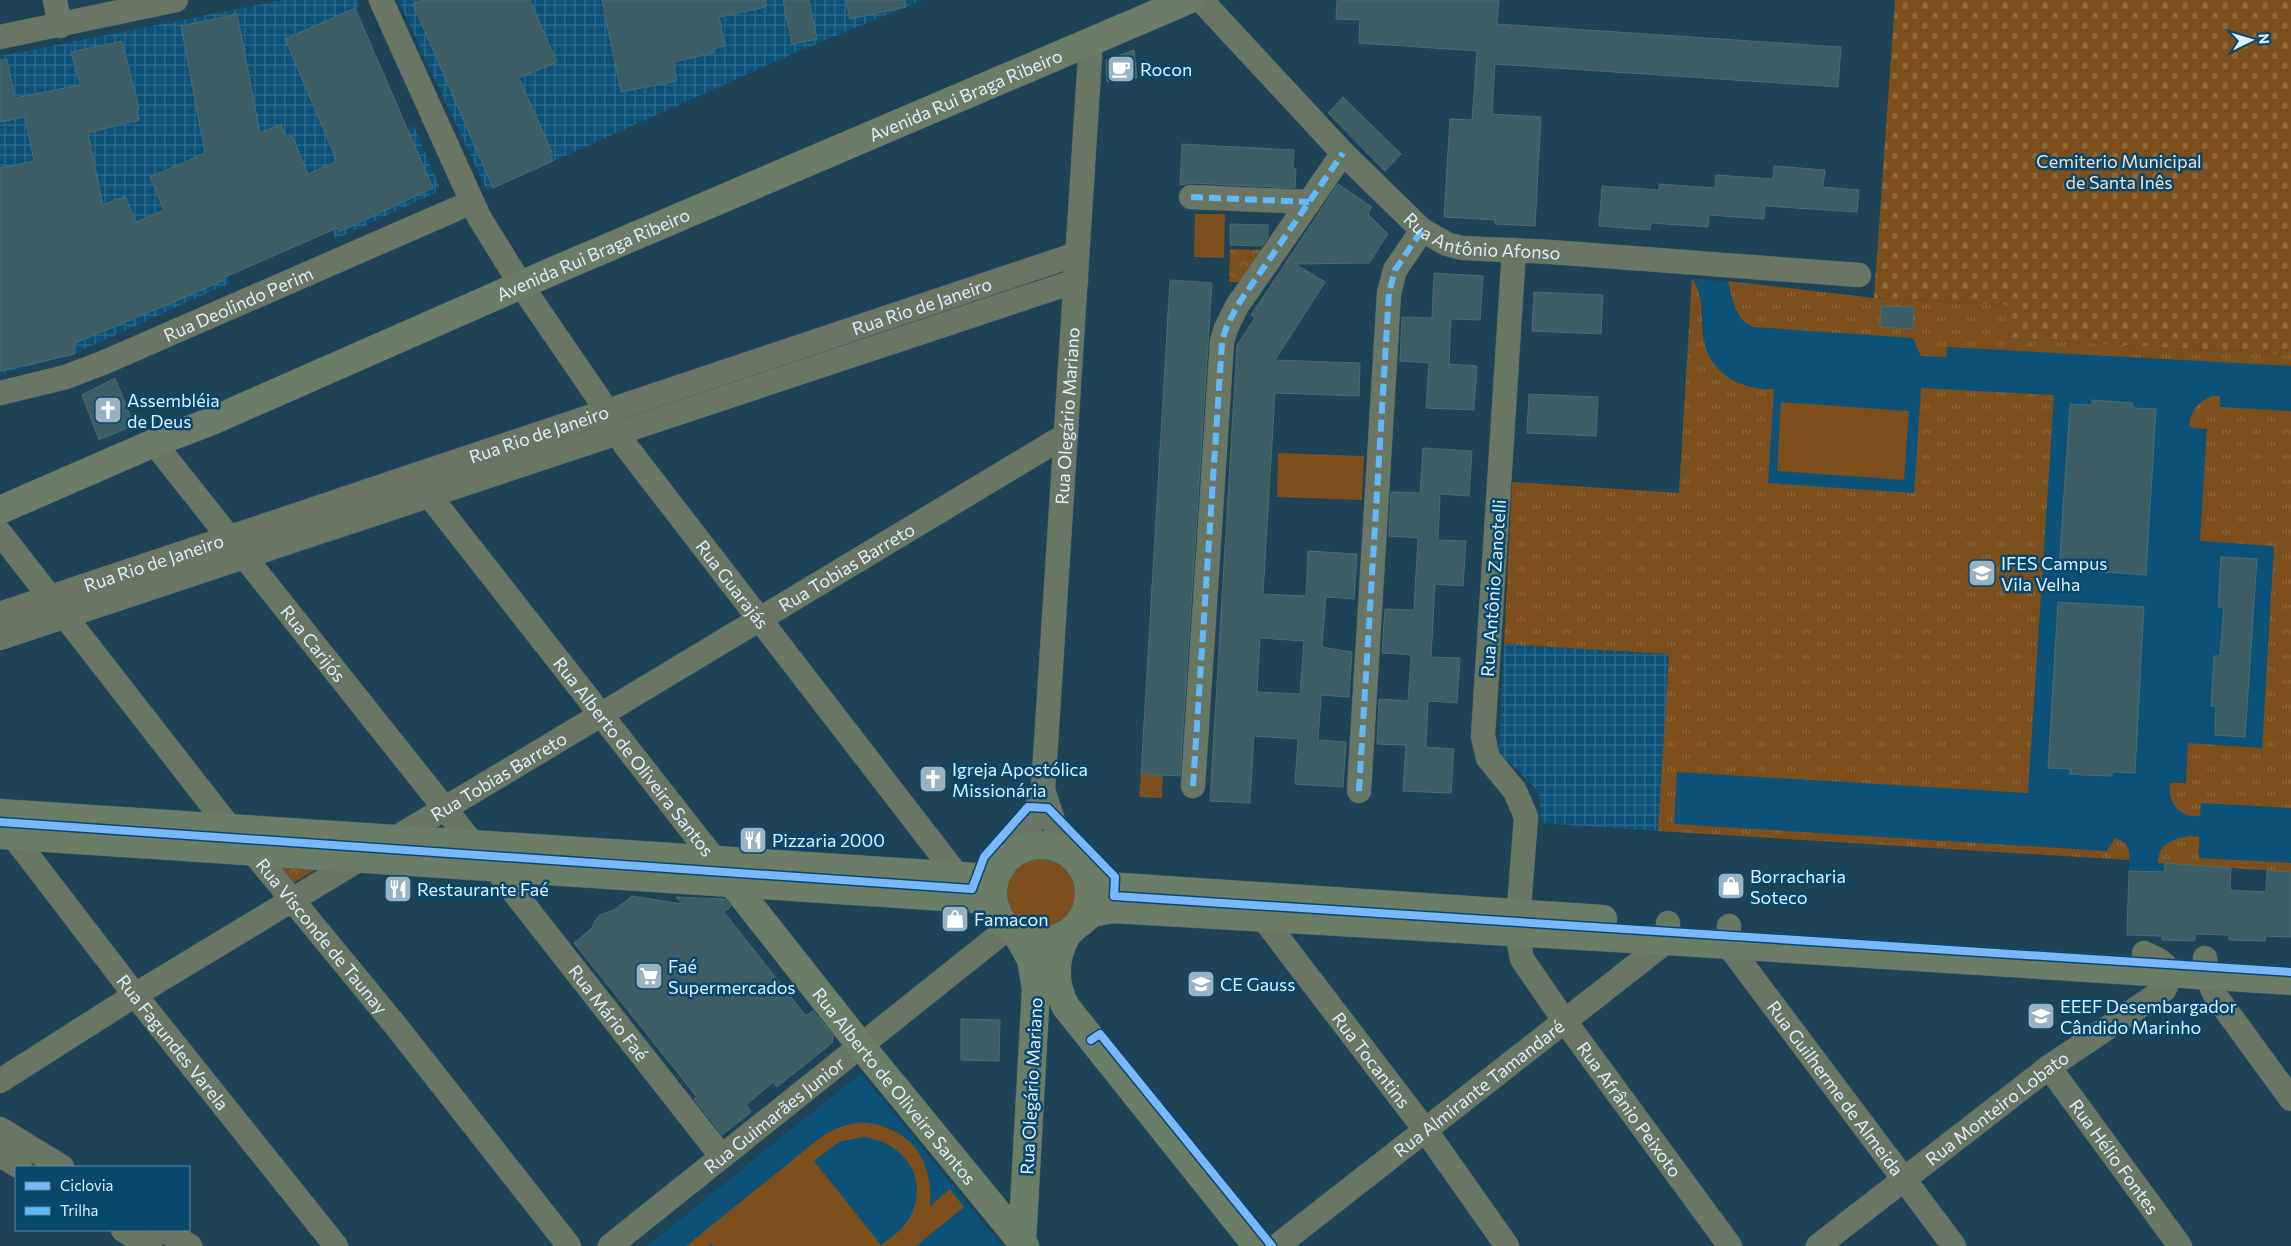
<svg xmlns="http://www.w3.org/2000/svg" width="2291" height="1246" font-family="Commissioner,sans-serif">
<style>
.built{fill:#0b5178}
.industrial{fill:url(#industrial-grid)}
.grass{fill:url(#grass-tufts)}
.cemetery{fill:url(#cemetery-stones)}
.park{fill:url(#park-crowns)}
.garden{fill:#7c4f1c;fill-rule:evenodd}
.building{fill:#3d5e65;stroke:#4c6c72;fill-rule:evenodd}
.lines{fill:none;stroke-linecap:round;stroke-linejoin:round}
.minor-casing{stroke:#425c6b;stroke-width:25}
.major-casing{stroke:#425c6b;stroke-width:29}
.minor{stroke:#6a7664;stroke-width:24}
.major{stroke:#6b7d66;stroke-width:28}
.quiet{stroke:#60bafa;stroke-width:6;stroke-dasharray:12 6;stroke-linecap:butt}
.cycleway-casing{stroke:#08486c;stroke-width:11}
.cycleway{stroke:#7ab7fb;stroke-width:8}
.labels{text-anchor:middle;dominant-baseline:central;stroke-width:5;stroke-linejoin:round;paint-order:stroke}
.poi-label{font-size:18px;fill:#ddeefb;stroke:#08486c;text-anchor:start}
.street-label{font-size:18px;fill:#ddeefb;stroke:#08486c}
.park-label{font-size:18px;fill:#f7deca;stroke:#08486c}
</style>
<defs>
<pattern id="industrial-grid" width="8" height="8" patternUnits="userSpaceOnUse" patternTransform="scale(1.25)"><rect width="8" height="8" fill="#0b5178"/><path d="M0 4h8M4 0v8" fill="none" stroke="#2e6a8c"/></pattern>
<pattern id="grass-tufts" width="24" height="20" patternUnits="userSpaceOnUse" patternTransform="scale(1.25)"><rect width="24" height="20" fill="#7c4f1c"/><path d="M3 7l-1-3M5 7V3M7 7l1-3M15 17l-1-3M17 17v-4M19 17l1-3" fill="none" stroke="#8e693e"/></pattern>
<pattern id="cemetery-stones" width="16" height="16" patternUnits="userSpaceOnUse" patternTransform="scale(1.25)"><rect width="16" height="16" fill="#7c4f1c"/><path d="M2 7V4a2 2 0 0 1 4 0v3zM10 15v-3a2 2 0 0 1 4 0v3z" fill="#8e693e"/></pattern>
<pattern id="park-crowns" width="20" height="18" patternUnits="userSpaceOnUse" patternTransform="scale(1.25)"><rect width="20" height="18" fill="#7c4f1c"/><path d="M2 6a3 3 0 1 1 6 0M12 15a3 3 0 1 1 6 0" fill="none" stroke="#8e693e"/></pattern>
</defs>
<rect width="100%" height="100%" fill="#1e4256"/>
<path class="built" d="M1692,278l182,20 135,7 -2,32 284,18v517l-126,-9 -3,74 -35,-2 2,-75 -471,-29z
M861,1073l141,173h-355z"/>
<path class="industrial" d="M282,0h74l3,3 -3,8 51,118 7,-3 25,59 -2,7 -101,47 -4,-9 -104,46 2,7 -159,72 -71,19v-318z
M398,0h524l-132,55 -303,136z
M1504,644l165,10 -11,177 -117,-8 -1,-24 -4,-10 -33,-33 -4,-8z"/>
<path class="grass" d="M1692,278c13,19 8,41 12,63 6,33 39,50 70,48l-6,94 146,10 7,-105 133,7 -26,398 -351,-21 -3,52 433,27 8,-13c11,3 16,10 14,22l-471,-29 11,-177 -165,-10 8,-162 167,11z
M1728,281l146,17 135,7 -1,33 283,17v11l-344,-19 -1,10 -25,-1 -8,-18 -160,-11c-19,-8 -20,-28 -25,-46z
M2212,396h8v11l71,4v397l-90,-5 -1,13c-20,2 -33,-13 -30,-33h16l2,-40 74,5 12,-202 -74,-5 7,-112 -18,-2c2,-16 8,-25 23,-31z
M2190,836l9,1v21l92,5v9l-133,-9c0,-20 15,-24 32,-27z"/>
<path class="cemetery" d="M1895,0h396v355l-284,-17 2,-33 -135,-7z"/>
<path class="park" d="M1230,249l36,1 -24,32h-13z
M281,867l36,2 -22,13 -5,-2z"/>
<path class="garden" d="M1195,214h30l-1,44 -30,-1z
M1026,280l2,6 -395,132 -4,-5z
M1781,402l128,9 -5,69 -127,-9z
M1278,453l86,3 -2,44 -85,-3z
M1141,774l22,1 -1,23 -23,-1z
M1001 893a40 40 0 1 1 80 0a40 40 0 1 1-80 0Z
M863,1122c48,6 70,36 67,84l20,-17 14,18 -48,39h-203l-2,-2 -3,2h-22l135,-109c14,-9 25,-13 42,-15zM863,1137c38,4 67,39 48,78 -6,13 -19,22 -30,30l-67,-84 25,-19z"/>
<path class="building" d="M422,0h108l27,62 -38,16 33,74 -3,1 4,8 -60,27 -80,-184z
M602,0h164v7l-47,10 6,29 -12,3 1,4 -41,9 4,19 -56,11z
M783,0h26l8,39 -25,5z
M846,0h59l1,7 -56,12z
M1337,0h162l-2,24 344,23 -3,40 -343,-23 -3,50 49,3 -6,109 -40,-2v-4l-51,-3 6,-98 22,1 5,-69 -118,-8 1,-23 -24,-1z
M355,8l78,180 -94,44 -2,-4 -114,50 1,2 -36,16 -115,48 2,10 -75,17v-203l34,-7 -9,-44 -25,5v-62l7,-1 8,39 65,-13 -9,-33 51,-11 17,68 -2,1 2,10 -51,13 15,72 22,-9 11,26 28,-12 -14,-33 55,-24 -24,-127 56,-12 23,119 21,-9 6,14 5,-2 16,38 29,-13 -52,-122z
M1134,50l3,28 -30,4 -1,-22z
M1343,97l58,57 -16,17 -57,-58z
M1182,144l112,6 -1,19h3l-1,19 -103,-5 -12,2z
M1774,166l51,4 -2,17 36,3 -2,22 -92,-6 -1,13 -55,-4 -1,12 -57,-4 -1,7 -51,-4 3,-40 57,4v-6l56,4 1,-13 57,4z
M1338,184l34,23 -4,7 20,20 -19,29 -74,1 30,18 -50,78 85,3 -1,33 -84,-3 -12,201 43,2 2,-45 49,3 -3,45 -28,-2 -3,34 -1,16 30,5 -3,45 -28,-2 -3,45 28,2 -3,45 -48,-3 3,-45 -44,-3 -4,67 -40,-2 27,-456 18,-27 -4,-3zM1260,638l44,3 -4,53 -43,-2z
M1230,224l38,1v12l-6,9 -32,-1z
M1434,273l49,3 -3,44 -29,-1 -2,45 28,2 -3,44 -48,-2 3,-45 -29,-2 2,-44 30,1z
M1170,280l42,3 -32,493 -39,-2z
M1534,292l69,3 -2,39 -69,-3z
M1881,306l33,1 -1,22 -33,-2z
M115,378l19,47 -35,15 -17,-45z
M1529,394l69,3 -2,39 -69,-3z
M2092,400l41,3v5l23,1 -10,166 -87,-6 11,-165 22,1z
M1423,448l49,3 -3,45 -29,-2 -2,46 28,1 -3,45 -28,-2 -4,73 29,1 -3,45 -29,-2 -2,46 28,2 -3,44 -48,-2 3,-46 -29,-1 2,-45 29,2 3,-46 -29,-2 3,-44 29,1 4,-72 -29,-2 2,-44 29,1z
M2221,557l36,2 -12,178 -30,-2 1,-29h-5l3,-50h6l4,-49h-6z
M2058,602l86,5 -9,166 -23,-1v4l-29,-1 -13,-1v-5l-22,-1z
M2165,863l66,5 -1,22 36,2 1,-22 24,2v65l-26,-1v5l-36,-1v-5l-34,-1v7l-33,-1v-4l-35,-1 2,-64 35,1z
M632,896l50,8 -6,-7 49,2 6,7 -7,6 82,104 7,-5 20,24 -1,8 -55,44 -4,-5 -27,23 5,7 -29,23 -28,-36 3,-2 -123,-154 18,-15 2,-6 6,-7 14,-5z
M961,1019l39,1 -1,41 -38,-1z"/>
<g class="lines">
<defs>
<g id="minor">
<path d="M55,0l5,26"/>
<path id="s1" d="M381,0l98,217 42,68 87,127 17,33 332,430"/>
<path id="s2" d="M1201,0l142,153 79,77 25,14 15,4 89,4 308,23"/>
<path d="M0,37l176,-37"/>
<path d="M1191,197l118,5"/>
<path id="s3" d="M1514,250l-31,486 5,22 27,33 11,26 -9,116 5,26 42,61 166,226"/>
<path id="s4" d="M0,393l66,-16 39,-15 367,-160"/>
<path id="s5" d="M154,443l319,401"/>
<path id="s6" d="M421,485l294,375"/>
<path id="s7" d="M0,533l230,295 23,24 143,174 173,220"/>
<path id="s8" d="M0,614l1077,-360"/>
<path d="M0,638l1076,-357"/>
<path d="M1193,786l29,-444 4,-14 11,-22 106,-153"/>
<path d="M1043,790l12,36 20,33"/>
<path d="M1359,791l30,-498 6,-23 27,-40"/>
<path id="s9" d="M13,836l122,159 201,251"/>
<path id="s10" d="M394,839l672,-404"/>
<path id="s11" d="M1011,855l20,-30 12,-35 48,-749"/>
<path id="s12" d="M495,868l227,289"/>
<path id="s13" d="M1260,903l3,15 163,213 81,115"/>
<path id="s14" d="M1729,926l-1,19 226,301"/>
<path d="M2205,958l2,18 8,19 76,104"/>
<path id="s15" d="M2049,1067l131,179"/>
<path d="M0,1081l135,-86 225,-136"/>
<path d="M0,1129l62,38"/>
<path d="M0,1155l20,12"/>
<path d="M123,1230l27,16"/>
<path d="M163,1230l27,16"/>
<path id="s16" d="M610,1246l398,-318"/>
<path id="s17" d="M1277,1246l390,-305 1,-18"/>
<path id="s18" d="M1818,1246l231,-179 115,-77c12,-24 -1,-28 -20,-37"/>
</g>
<g id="major">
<path id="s19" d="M0,510l154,-67 53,-20 332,-146 649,-277"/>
<path d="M0,813l976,64 14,-2 11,-8"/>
<path d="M0,835l975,64 12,5 10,7"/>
<circle cx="1041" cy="893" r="48"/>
<path d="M1085,871l7,8 15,7 496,33"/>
<path id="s20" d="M726,875l135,171 164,200"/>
<path d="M1080,923l12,-10 21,-4 554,32 624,40"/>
<path d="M1068,933c-14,24 -15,50 -2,74l191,239"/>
<path d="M1017,935l14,24 5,30 -14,253"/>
</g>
</defs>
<use href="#minor" class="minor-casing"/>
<use href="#major" class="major-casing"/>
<use href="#minor" class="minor"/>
<use href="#major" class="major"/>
<path class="quiet" d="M1191,197l118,5
M1193,786l29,-444 4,-14 11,-22 106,-153
M1359,791l30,-498 6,-23 27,-40"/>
<defs>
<path id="cycleway" d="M0,822l972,67 12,-32 44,-50 20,1 67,69 -1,19 1177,76
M1091,1040l9,-6 172,212"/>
</defs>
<use href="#cycleway" class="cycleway-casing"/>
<use href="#cycleway" class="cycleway"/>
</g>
<defs>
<symbol id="cafe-square" viewBox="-11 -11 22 22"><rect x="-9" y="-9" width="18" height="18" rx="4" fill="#9ab2c1" stroke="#08486c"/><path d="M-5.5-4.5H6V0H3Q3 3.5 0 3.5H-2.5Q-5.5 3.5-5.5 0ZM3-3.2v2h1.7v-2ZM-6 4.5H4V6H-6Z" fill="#fff"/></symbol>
<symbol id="church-square" viewBox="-11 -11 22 22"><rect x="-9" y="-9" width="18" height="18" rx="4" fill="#9ab2c1" stroke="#08486c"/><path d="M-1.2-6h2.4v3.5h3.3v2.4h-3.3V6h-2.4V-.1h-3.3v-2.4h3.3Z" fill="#fff"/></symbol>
<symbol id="university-square" viewBox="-11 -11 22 22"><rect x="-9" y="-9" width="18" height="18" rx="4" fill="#9ab2c1" stroke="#08486c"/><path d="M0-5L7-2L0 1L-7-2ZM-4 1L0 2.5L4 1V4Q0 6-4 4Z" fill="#fff"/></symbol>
<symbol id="restaurant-square" viewBox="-11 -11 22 22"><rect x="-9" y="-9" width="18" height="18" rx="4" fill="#9ab2c1" stroke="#08486c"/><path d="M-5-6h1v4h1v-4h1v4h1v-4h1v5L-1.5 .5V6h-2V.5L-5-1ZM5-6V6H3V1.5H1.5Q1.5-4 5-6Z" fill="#fff"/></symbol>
<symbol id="shop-square" viewBox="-11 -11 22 22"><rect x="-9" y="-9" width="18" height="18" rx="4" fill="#9ab2c1" stroke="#08486c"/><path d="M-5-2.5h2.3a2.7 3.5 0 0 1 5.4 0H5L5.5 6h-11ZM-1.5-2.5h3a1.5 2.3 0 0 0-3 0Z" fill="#fff"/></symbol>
<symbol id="supermarket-square" viewBox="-11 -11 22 22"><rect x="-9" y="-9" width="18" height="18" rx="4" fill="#9ab2c1" stroke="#08486c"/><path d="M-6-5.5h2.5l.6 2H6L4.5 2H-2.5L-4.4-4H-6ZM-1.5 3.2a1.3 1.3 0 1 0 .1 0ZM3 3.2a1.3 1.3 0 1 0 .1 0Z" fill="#fff"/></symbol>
<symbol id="school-square" viewBox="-11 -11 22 22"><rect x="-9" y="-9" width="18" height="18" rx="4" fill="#9ab2c1" stroke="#08486c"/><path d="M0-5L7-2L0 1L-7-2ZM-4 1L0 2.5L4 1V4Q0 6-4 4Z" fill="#fff"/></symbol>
</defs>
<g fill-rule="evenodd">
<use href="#cafe-square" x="1105" y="53" width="32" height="32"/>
<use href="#church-square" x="92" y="394" width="32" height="32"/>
<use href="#university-square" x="1966" y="557" width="32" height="32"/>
<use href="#church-square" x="917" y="763" width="32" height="32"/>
<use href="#restaurant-square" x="737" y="824" width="32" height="32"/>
<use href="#shop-square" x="1715" y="870" width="32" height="32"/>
<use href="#restaurant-square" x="382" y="873" width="32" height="32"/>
<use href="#shop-square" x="939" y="903" width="32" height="32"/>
<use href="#supermarket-square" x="633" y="960" width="32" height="32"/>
<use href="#school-square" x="1185" y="968" width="32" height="32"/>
<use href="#school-square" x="2025" y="1000" width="32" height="32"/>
</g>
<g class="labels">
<g class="poi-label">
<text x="1140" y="69">Rocon</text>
<text x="127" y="400">Assembléia<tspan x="127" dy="21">de Deus</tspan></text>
<text x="2001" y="563">IFES Campus<tspan x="2001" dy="21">Vila Velha</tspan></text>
<text x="952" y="769">Igreja Apostólica<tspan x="952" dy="21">Missionária</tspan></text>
<text x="772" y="840">Pizzaria 2000</text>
<text x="1750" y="876">Borracharia<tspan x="1750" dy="21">Soteco</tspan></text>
<text x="417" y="889">Restaurante Faé</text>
<text x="974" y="919">Famacon</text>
<text x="668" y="966">Faé<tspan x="668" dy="21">Supermercados</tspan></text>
<text x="1220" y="984">CE Gauss</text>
<text x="2060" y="1006">EEEF Desembargador<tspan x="2060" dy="21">Cândido Marinho</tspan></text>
</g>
<g class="street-label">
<text stroke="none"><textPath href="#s19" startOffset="1051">Avenida Rui Braga Ribeiro</textPath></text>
<text stroke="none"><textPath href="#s2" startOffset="380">Rua Antônio Afonso</textPath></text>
<text stroke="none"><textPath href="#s19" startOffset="646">Avenida Rui Braga Ribeiro</textPath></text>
<text stroke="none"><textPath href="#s4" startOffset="255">Rua Deolindo Perim</textPath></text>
<text stroke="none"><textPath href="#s8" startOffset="972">Rua Rio de Janeiro</textPath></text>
<text stroke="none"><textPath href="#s11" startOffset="448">Rua Olegário Mariano</textPath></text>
<text stroke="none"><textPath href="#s8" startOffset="568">Rua Rio de Janeiro</textPath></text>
<text stroke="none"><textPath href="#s8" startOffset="162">Rua Rio de Janeiro</textPath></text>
<text stroke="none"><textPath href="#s10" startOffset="528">Rua Tobias Barreto</textPath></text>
<text stroke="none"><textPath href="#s1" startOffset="685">Rua Guarajás</textPath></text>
<text transform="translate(1493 588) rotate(-86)">Rua Antônio Zanotelli</text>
<text stroke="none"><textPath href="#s5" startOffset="256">Rua Carijós</textPath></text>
<text stroke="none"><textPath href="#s6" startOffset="345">Rua Alberto de Oliveira Santos</textPath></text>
<text stroke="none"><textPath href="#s10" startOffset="122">Rua Tobias Barreto</textPath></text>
<text stroke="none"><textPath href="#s7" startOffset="516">Rua Visconde de Taunay</textPath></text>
<text stroke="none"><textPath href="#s12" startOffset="184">Rua Mário Faé</textPath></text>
<text stroke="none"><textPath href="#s9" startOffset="261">Rua Fagundes Varela</textPath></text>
<text stroke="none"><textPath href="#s13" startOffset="194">Rua Tocantins</textPath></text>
<text stroke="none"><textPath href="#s20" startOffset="270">Rua Alberto de Oliveira Santos</textPath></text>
<text transform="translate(1031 1086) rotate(-87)">Rua Olegário Mariano</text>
<text stroke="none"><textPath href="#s17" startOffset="256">Rua Almirante Tamandaré</textPath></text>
<text stroke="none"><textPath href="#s14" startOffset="198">Rua Guilherme de Almeida</textPath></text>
<text stroke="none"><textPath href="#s18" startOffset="226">Rua Monteiro Lobato</textPath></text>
<text stroke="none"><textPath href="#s3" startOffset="908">Rua Afrânio Peixoto</textPath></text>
<text stroke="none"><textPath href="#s16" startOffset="210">Rua Guimarães Junior</textPath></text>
<text stroke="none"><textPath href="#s15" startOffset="111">Rua Hélio Fontes</textPath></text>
</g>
<g class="park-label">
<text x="2119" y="161">Cemiterio Municipal<tspan x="2119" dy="21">de Santa Inês</tspan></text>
</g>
</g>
<rect x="15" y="1166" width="175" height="65" fill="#08486c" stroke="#5d8aa5"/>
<rect x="25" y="1182" width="25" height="8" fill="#7ab7fb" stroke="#5d8aa5"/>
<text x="60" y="1191" font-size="15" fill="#ddeefb">Ciclovia</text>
<rect x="25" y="1207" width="25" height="8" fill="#60bafa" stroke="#5d8aa5"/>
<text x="60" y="1216" font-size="15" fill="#ddeefb">Trilha</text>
<g transform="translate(2251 40) rotate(85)" stroke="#08486c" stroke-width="4" paint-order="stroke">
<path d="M0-4L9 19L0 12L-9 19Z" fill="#ddeefb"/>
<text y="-8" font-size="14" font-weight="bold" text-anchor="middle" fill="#ddeefb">N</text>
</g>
</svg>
